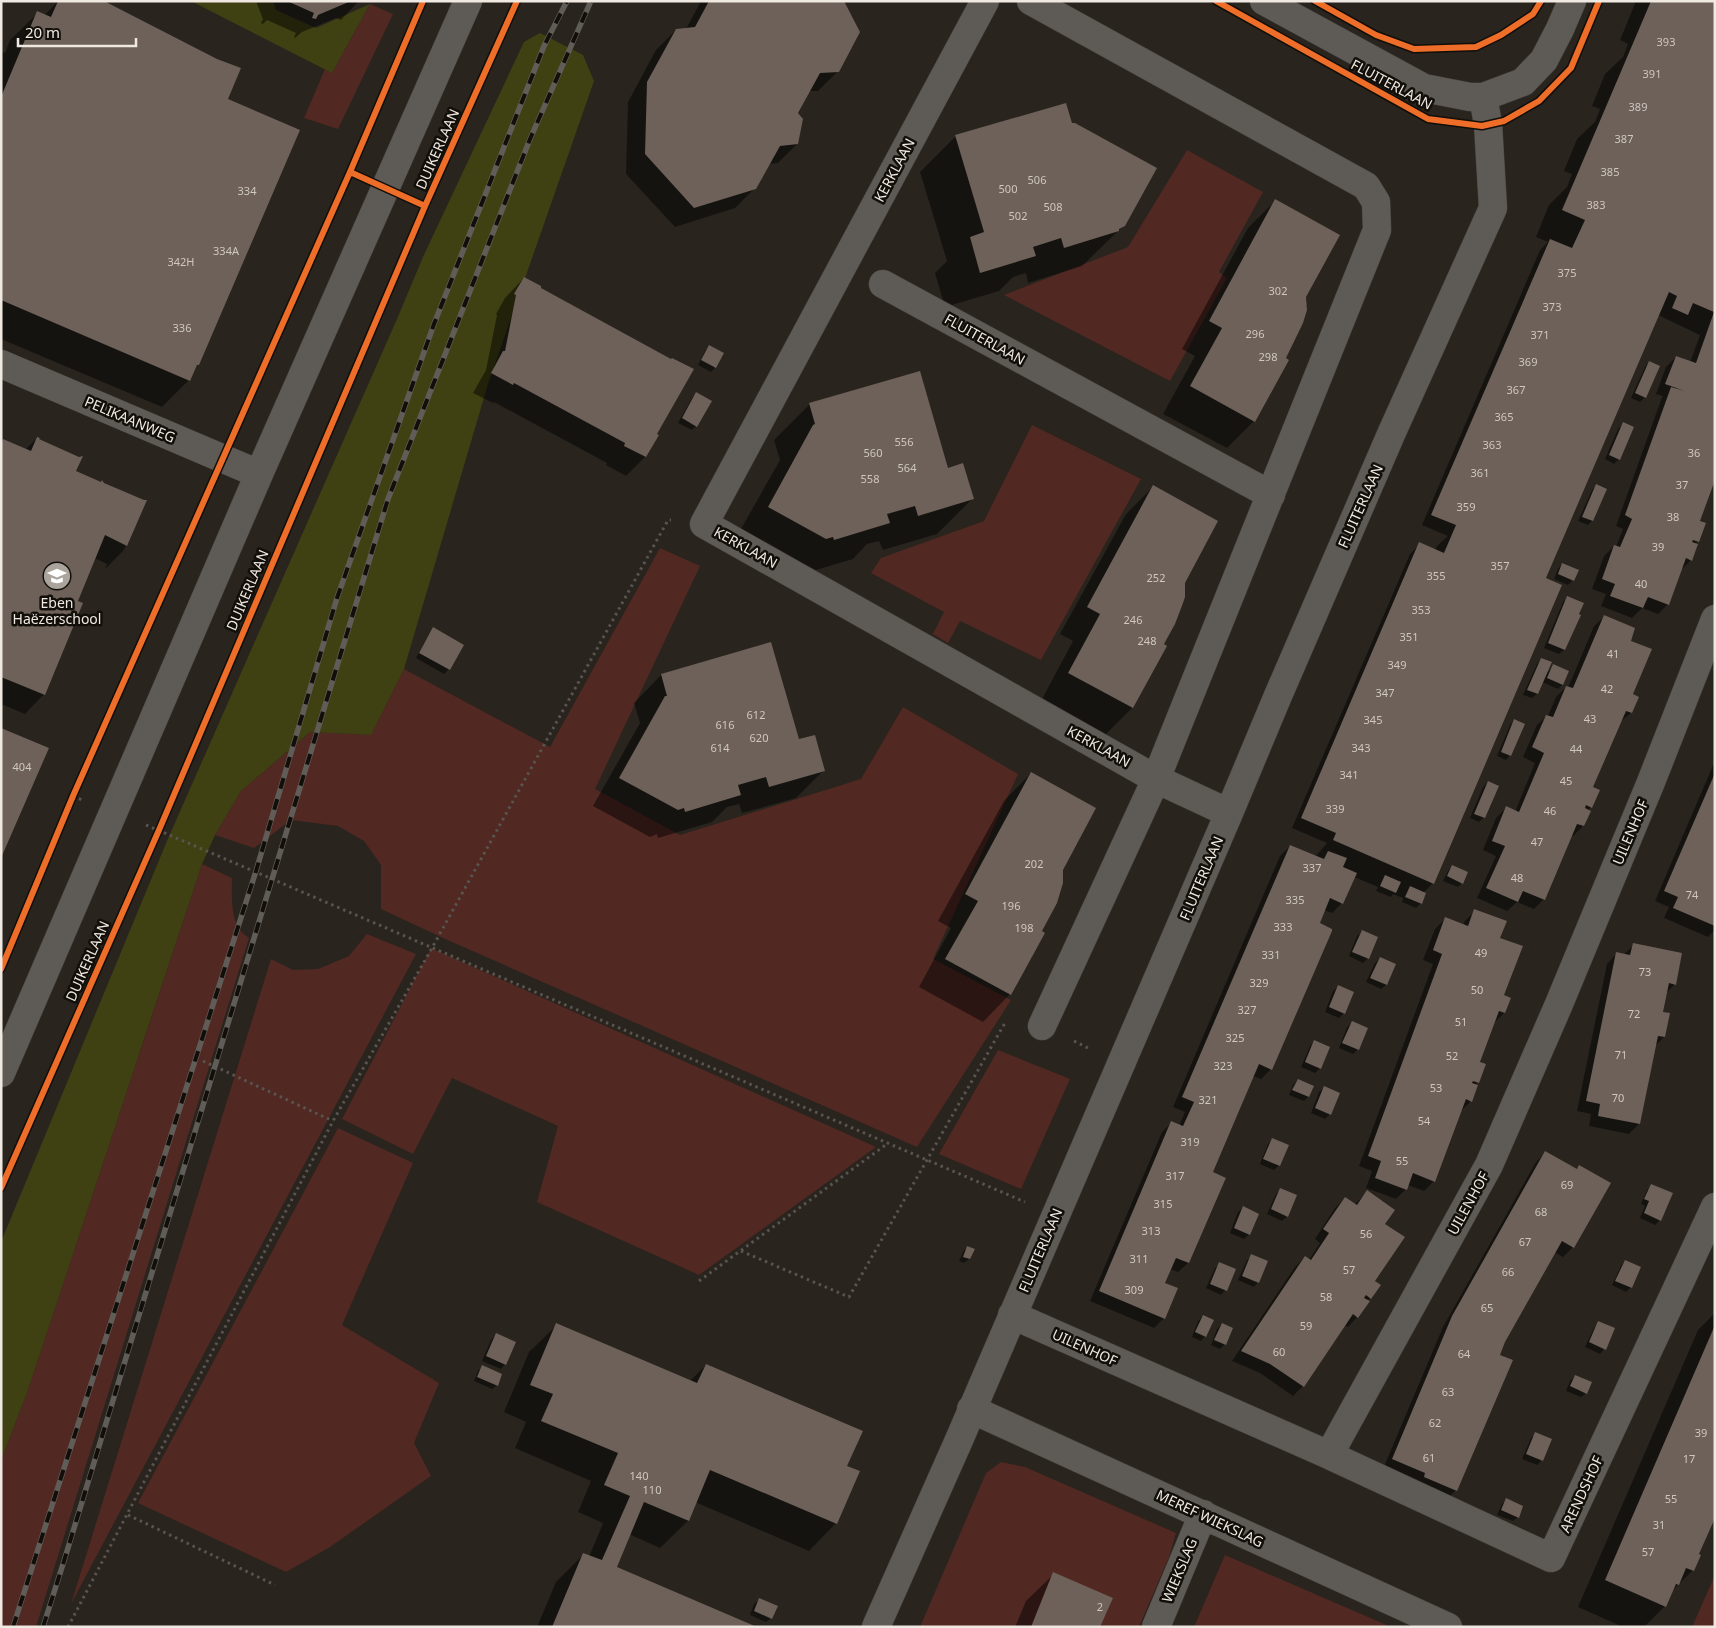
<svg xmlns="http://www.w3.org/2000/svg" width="1716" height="1628" font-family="'Noto Sans',sans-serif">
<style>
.green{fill:#512822}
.water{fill:#404113}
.shadow{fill:#0007;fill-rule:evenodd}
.building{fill:#6d6159}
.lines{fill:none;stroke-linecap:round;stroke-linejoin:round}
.minor-casing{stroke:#46413c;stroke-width:29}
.path{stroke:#595450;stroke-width:3;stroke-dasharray:2.5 4;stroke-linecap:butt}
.minor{stroke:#5e5a56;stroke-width:28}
.rail-casing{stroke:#605d59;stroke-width:5.5}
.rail{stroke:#120e09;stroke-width:4;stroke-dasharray:11;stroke-linecap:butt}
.cycleway-casing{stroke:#120e09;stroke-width:9}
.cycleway{stroke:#ee6e29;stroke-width:6}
.labels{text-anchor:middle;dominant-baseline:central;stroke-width:5;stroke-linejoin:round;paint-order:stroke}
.number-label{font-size:11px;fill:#cfc7c0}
.street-label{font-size:14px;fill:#f0e9e2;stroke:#120e09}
.poi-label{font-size:14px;fill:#f0e9e2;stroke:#120e09}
</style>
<rect width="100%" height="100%" fill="#29241e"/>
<path class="green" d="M370,4l23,10 -55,115 -34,-11 21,-49 7,4z
M1187,150l76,42 -44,80 8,6 -57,103 -166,-86 124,-48z
M1032,425l109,54 -100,181 -81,-39 -12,22 -15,-9 11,-22 -73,-39 10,-15 103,-37z
M660,548l40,18 -105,223 85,46 181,-56 42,-72 115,67 -85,185 78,41 -94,147 -474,-209 -62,-29v-44l-17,-24 -26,-15 -47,-6 -37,28 -39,-13 26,-44 69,-59 61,3 33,-66 146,78z
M202,864l30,14c0,20 -3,48 17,60l-213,689h-35v-167l26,-67z
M367,934l49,20 -345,650 200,-645 22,11 25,-1 31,-13z
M431,948l445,199 -177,128 -162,-73 21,-76 -106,-48 -39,76 -71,-35z
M998,1050l72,29 -49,110 -82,-35z
M338,1128l75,35 -71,162 97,58 -25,60 17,33 -101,71 -44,25 -148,-69z
M1001,1462l24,5 151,66 -7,24 -30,70h-219l66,-154z
M1225,1555l166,72h-197z
M1715,1575v52h-23z"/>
<path class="water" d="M191,1h82l3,9 40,18 54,-24 -38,69z
M540,33l43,22 11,26 -106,303 -84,285 -33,66 -61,-3 -69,59 -26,44 -13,29 -175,529 -26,67v-218l166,-401 230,-522 26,-62 101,-215z"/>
<path class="shadow" d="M58,1l169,99 -29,265 -4,3 -5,12 -27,27 -161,-68v-288l4,2 5,-13 28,-27 6,3z
M256,1h103l-18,19 -5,-2 -34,14 -7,6 -1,-1 2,-4 -29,-13 -4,4 -2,-1 2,-4z
M701,1h142l-5,70 -20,20h-10l-12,22 1,31 -19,19 -10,1 -13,24 -20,20 -60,19 -49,-53 2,-72 28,-52 20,-20 10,-1z
M1636,1h79v475l-17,45v20l-3,3 -4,16 -10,10 -13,34 -10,10 -16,-6 -10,10 -31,-12 5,-12 -14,-5 12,-33 10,-10 2,1 7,-18 -7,-3 45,-126 2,-4 -7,-2 10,-27 10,-10 14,6 10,-28 -42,-20 -114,263 -111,305 -10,10 -2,10 -5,5 -14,-6 1,-4 -10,-4 -2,3 -15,-6 2,-4 -24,-10 -12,26 -10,10 -8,-3 -53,159 -10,10 -8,-3 -42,97 13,5 -36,85 -10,9 -8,-3 -6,15v34l-10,10 -64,-27 72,-169 9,-9 8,3 6,-14 -12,-5 107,-251 10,-10 25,11 12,-14 -35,-15 118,-274 10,-10 15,6 2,-4 11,-10 -26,-11 118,-275 8,-8 -12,-5 13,-32 18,-18 5,-13 -8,-3 13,-32 18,-17 5,-13 -8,-3 13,-32 18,-17 5,-13 -8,-4zM1675,387l12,3 -2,3z
M1071,125l53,100 -42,41 -54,17 -2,-10 -13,4 -14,14 -54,16 -10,-34 12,-12 -27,-89 36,-36z
M1275,201l30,96 -51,124 -27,27 -64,-34 32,-58 -13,-7 66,-121z
M524,278l131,156 -10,23 -19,19 -20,-11 1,-2 -113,-61 -1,1 -20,-10 13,-23 11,-55 -1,-1 9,-16z
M709,347l6,21 -4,4 -13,-7 7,-14z
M1649,362l-4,35 -5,5 -9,-4 14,-31z
M696,394v32l-4,4 -14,-7 14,-25z
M810,404l137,65 25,30 -35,35 -54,16 -4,-9 -12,3 -14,15 -54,16 -66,-32 47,-83 -6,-20z
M1623,424l-4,35 -5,5 -9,-5 13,-30z
M37,438l37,34 71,30 -21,48 -19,19 2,-5 -13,-6 -18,43 -32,93 -19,20 -24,-10v-261l2,-2 22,9z
M1596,486l10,4 -14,31 -4,4 -10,-4 14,-31z
M1153,487l30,96 -21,62 3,2 -33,61 -27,27 -64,-34 32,-60 -13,-7 66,-120z
M1562,564l11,16 -5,5 -14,-6 4,-10z
M1568,597l-4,53 -5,4 -15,-6 19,-46z
M1604,617l25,24 2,72 -11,9 -28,66 -1,19 -3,3 1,1 -6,15 -10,10 -2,-1 -27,64 -10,10 -17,-7 -10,9 -30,-13 19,-42 -13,-6 13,-32 10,-10 9,4 20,-49 -12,-6 14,-32 10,-9h1l8,-19 10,-10 2,1 26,-62z
M434,629l15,40 -5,5 -28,-16 13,-24z
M770,643l28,98 25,30 -27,27 -54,15 -3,-9 -12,3 -15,15 -54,16 -1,-4 -7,3 -57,-31 47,-83 -6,-20 27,-28z
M1541,659l5,15 8,-8 8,19 -4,4 -16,-7 -5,12 -5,4 -9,-3 14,-31z
M1514,720l-4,35 -4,5 -9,-4 13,-31z
M1714,763l1,167 -7,7 -44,-19 5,-11 -14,-6z
M1031,773l-21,221 -27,28 -64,-35 32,-59 -13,-7 66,-120z
M1488,782l-4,35 -5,5 -9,-4 13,-31z
M1452,867l10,16 -4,4 -15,-6 5,-10z
M1475,911l24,28 4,57 6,2 -5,15 -10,10 -16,40v19l-3,3 -4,16 -10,10 -27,70 -10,10 -16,-6 -2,4 -10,10 -30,-11 6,-17 -13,-5 74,-202 -10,-4 12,-31 10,-10 18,6 2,-4z
M1362,932l6,26 -5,5 -14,-7 8,-20z
M1634,945l41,39 -10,10 -3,19 2,24 -9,9 -16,78 -10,10 -40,-8 2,-12 -14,-3 30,-147 9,-10 7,1z
M1380,958l14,6 -8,21 -5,4 -15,-7 9,-19z
M1338,987l6,26 -5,5 -14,-6 8,-21z
M1352,1023l6,26 -5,5 -14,-6 8,-21z
M1314,1042l6,26 -5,5 -14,-6 9,-21z
M1298,1080l14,7 -4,10 -4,4 -15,-6 4,-10z
M1324,1088l6,26 -5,5 -14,-6 8,-21z
M1273,1139l6,26 -5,5 -14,-6 8,-20z
M1546,1152l30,18 3,-3 -6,80 -10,10 -9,-5 -50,89 -48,149 -10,10 -63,-31 60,-142 93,-165z
M1652,1186l8,34 -5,5 -15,-7 5,-12 -4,-2 6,-14z
M1280,1190l7,26 -5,5 -15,-7 9,-20z
M1367,1192l17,33 -10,56 5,4 -22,32 -9,10 -4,-2 -41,61 -10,10 -33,-23 -28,-12 63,-94 10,-10 4,3 11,-17 -5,-4 20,-31 10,-10 9,7z
M1243,1208l6,26 -5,5 -14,-6 8,-21z
M967,1247l2,12 -5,4 -5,-2 4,-9z
M1252,1256l6,26 -4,5 -16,-7 9,-20z
M1625,1261l6,26 -5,5 -14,-7 9,-19z
M1220,1264l5,26 -4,5 -15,-7 9,-20z
M1715,1313v201l-17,40 -5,16 -22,22 -6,14 -21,21h-21l-45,-20 120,-277z
M1203,1316l2,20 -4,5 -9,-4 6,-16z
M1599,1323l14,6 -9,20 -4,5 -15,-7 9,-19z
M1222,1324l3,20 -5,5 -9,-4 6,-16z
M557,1325l133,56 16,-16 140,101 -10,57 -27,28 -114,-49 -7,19 -28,27 -31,-14 -14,34 139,59h-217l19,-45 28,-28 5,3 14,-34 -25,-11 13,-31 -76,-33 11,-26 -22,-10 25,-60z
M496,1335l9,29 -4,5 -19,-8 9,-21z
M482,1367l15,18 -5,4 -18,-8 4,-10z
M1575,1376l11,17 -5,4 -15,-6 4,-10z
M1536,1434l6,26 -5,5 -15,-6 9,-21z
M1506,1500l12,17 -5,4 -16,-6 5,-11z
M1054,1574l45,53h-84l11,-26z
M759,1600l12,18 -5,4 -16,-7 4,-11z"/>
<path class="building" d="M58,1h46l113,58 24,9 -13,31 72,31 -101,235h-2l-7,16 -189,-81v-203l36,-86 14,6z
M287,1h64l-33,14 -2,4 -4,-1 2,-5z
M709,1h135l16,31 -21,40 -19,1 -22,40 5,6 -5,25 -18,2 -24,43 -62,19 -49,-54 2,-72 29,-53 19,-2z
M1651,1h64v479l-15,41 6,2 -7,19 -6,-2 -1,2 6,2 -6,17 -6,-3 -17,47 -21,-8 -5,11 -33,-12 5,-12 -13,-5 12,-34 6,2 12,-28 -7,-4 46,-128 14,4 -20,-7 11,-28 20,7 18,-51 -21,-9 -5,12 -16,-7 5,-12 -8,-4 -123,286 16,7 -128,299 -101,-44 3,-7 -35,-15 118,-276 25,11 12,-28 -25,-10 119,-276 22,9 13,-28 -23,-10z
M1066,103l6,20h3l82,45 -32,58 -6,3v2l-55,17 -3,-10 -28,9 3,9 -56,17 -10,-36 14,-5 -29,-97z
M1275,199l65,36 -34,62 1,13 -4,13 -17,35 3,2 -34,62 -65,-36 32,-58 -13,-7z
M524,277l17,9v2l130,71 1,-1 22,11 -37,65 2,1 -13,22 -22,-11 1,-3 -111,-60 -1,2 -22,-12 12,-22h2l11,-56 -2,-1z
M709,345l15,8 -8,15 -15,-8z
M1649,361l11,5 -14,32 -11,-5z
M920,371l28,97 15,-5 11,36 -56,17 -3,-10 -28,8 3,9 -56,17 -1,-3 -7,2 -58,-32 45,-82 2,-1 -6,-21z
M696,392l16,9 -15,26 -15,-9z
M1623,422l11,5 -14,33 -11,-5z
M37,437l3,1 -1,1 40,18 4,-1 -7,15 25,11 1,-2 2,3 40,17h3l-20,46 -22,-11 -27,66 5,2 -38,92 -44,-18v-233l2,-5 28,12z
M1596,484l11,5 -14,32 -11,-4z
M1153,485l65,36 -33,62v14l-2,6 -8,21 -11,20 3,2 -34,62 -65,-35 32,-59 -13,-7z
M1562,563l17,7 -5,11 -16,-7z
M1567,596l17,7 -5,11 2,1 -16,35 -17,-7z
M1604,615l31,13 -4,13 21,8 -19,45 6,3 -7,16 -6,-2 -33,76 7,3 -8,18 -6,-3 -1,3 6,3 -7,15 -7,-2 -32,76 -22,-9 -5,11 -32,-14 19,-42 -13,-5 14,-35 13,6 25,-59 -12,-6 14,-32 7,2 13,-31 7,2z
M433,627l31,18 -14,25 -31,-17z
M771,642l28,97 16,-4 10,36 -56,16 -3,-10 -28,8 3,10 -56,17 -1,-4 -6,2 -59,-32 46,-82h2l-6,-22z
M1541,658l11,4 -14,32 -11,-4z
M1553,664l16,7 -6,14 -16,-7z
M1514,719l11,5 -14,32 -10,-4z
M1,728l48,20 -48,110z
M1031,772l65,36 -33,62v13l-6,20 -15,28 3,2 -34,62 -66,-36 33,-58 -13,-7z
M1715,773v153l-42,-18 5,-11 -14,-6z
M1488,781l11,5 -14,32 -11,-4z
M1290,845l34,14 4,-8 19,7 -4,9 14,6 -14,31 -13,-6 -10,25 12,6v2l-60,139 -13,-6 -29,68 -17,40 13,6 -1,2 -36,83 -13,-5 -11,25 13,5 -13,31 -66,-28 72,-170 12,5 11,-24 -12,-5z
M1452,865l16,7 -5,12 -16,-8z
M1385,875l16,7 -5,11 -16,-7z
M1410,886l16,7 -4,11 -17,-7z
M1474,909l33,12 -7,17 23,8 -19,49 7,3 -6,15 -6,-2 -19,51 6,2 -7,19 -6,-2 -1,2 6,2 -6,17 -6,-3 -31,83 -22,-9 -6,17 -32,-12 6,-17 -13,-5 74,-202 -9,-4 12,-33 23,9z
M1362,930l16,7 -9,22 -17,-7z
M1633,943l49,10 -6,32 -7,-2 -6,29 7,1 -5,24 -7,-1 -18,88 -42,-8 2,-12 -14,-3 30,-149 14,3z
M1380,957l16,7 -9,21 -17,-7z
M1338,985l16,7 -9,22 -16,-7z
M1352,1021l16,7 -9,22 -17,-7z
M1314,1040l16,7 -9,22 -16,-7z
M1298,1079l16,7 -5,11 -17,-7z
M1324,1086l16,7 -9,22 -16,-7z
M1272,1138l17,7 -9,21 -17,-7z
M1545,1151l32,18 2,-4 32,18 -37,65 -12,-7 -57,101 -5,13 13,5 -56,131 -33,-14 1,-4 -33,-14 60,-143z
M1651,1184l22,9 -12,28 -17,-8 5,-12 -5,-2z
M1280,1188l17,7 -9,22 -17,-8z
M1367,1190l28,20 -10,14 20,13 -30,44 6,4 -10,14 -5,-4 -2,3 6,3 -12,17 -5,-4 -49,73 -34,-23 -29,-13 64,-95 6,4 18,-27 -6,-4 22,-32 12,8z
M1243,1206l16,8 -9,21 -16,-7z
M967,1246l8,3 -5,10 -7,-2z
M1251,1254l17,7 -9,22 -17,-7z
M1625,1260l16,7 -9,21 -17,-7z
M1219,1262l17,7 -9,22 -17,-7z
M1203,1315l11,5 -8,17 -11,-5z
M1598,1321l17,7 -9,22 -17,-8z
M556,1323l141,60 9,-19 157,67 -16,35 13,5 -23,53 -127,-54 -21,51 -45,-19 -27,65 140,60h-205l31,-74 19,7 28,-64 -26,-11 14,-32 -77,-32 12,-27 -23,-9z
M1222,1323l11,5 -7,17 -12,-5z
M1715,1325v193l-16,36 2,1 -7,16 -8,-3 -7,17 -3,-1 -10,23 -61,-27z
M496,1333l20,9 -10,23 -20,-9z
M482,1365l20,9 -4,12 -21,-9z
M1575,1375l17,7 -5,12 -17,-8z
M1535,1432l17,7 -9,22 -17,-7z
M1506,1498l17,8 -4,12 -18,-8z
M1053,1572l60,26 -13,29h-69z
M759,1598l19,8 -6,13 -18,-8z"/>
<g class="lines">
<defs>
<path id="minor" d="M985,1l-281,523 452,255 73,34
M1031,1l335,185 10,16 1,28 -221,549 -114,247
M1264,1l160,87 46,9h13l40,-15 21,-22 16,-31 12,-28
M883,284l388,211
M1,364l258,110
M1,1073l258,-599 209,-473
M1012,1315l317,140 160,-290 70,-161 92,-222 64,-163
M971,1409l477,218
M1329,1455l222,103 164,-351
M876,1627l83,-187 270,-627 48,-115 115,-266 101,-224 -5,-84 -5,-27
M1156,1627l47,-113"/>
</defs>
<use href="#minor" class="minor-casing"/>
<path class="path" d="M73,796l9,4
M146,825l879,377
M1074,1041l16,8
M203,1061l130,60
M741,1251l108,46 157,-276
M699,1281l188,-137
M128,1515l147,70
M68,1627l265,-506 99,-173 236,-428h3"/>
<use href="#minor" class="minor"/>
<defs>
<path id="rail" d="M13,1627l243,-756 81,-273 97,-274 110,-278 23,-45
M43,1627l21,-66 324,-1062 142,-360 61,-138"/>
</defs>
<use href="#rail" class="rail-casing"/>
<use href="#rail" class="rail"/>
<defs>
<path id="cycleway" d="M1216,1l212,118 54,7 22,-5 35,-20 32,-33 28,-67
M1315,1l61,34 38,14 62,-2 25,-12 32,-21 8,-13
M350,172l75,34
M1,969l72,-173 277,-624 73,-171
M1,1188l158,-358 266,-624 92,-205"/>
</defs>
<use href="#cycleway" class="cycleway-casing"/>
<use href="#cycleway" class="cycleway"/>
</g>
<defs>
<symbol id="school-disc" viewBox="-11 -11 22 22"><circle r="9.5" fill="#aaa49d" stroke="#120e09"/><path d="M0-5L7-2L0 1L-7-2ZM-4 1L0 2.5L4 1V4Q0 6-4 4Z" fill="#fff"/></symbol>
</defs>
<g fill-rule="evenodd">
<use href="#school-disc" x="41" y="560" width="32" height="32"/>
</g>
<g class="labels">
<g class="number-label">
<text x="1666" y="41">393</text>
<text x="1652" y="73">391</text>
<text x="1638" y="106">389</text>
<text x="1624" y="138">387</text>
<text x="1610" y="171">385</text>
<text x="1037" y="179">506</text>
<text x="1008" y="188">500</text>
<text x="247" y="190">334</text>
<text x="1596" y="204">383</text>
<text x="1053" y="206">508</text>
<text x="1018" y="215">502</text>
<text x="226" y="250">334A</text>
<text x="181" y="261">342H</text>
<text x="1567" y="272">375</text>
<text x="1278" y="290">302</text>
<text x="1552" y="306">373</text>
<text x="182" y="327">336</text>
<text x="1255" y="333">296</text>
<text x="1540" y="334">371</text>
<text x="1268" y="356">298</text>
<text x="1528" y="361">369</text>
<text x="1516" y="389">367</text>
<text x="1504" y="416">365</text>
<text x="904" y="441">556</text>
<text x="1492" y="444">363</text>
<text x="873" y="452">560</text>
<text x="1694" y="452">36</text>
<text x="907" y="467">564</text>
<text x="1480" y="472">361</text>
<text x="870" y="478">558</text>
<text x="1682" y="484">37</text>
<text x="1466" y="506">359</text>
<text x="1673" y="516">38</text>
<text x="1658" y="546">39</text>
<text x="1500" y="565">357</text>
<text x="1436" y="575">355</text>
<text x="1156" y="577">252</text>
<text x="1641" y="583">40</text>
<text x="1421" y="609">353</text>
<text x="1133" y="619">246</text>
<text x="1409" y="636">351</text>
<text x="1147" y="640">248</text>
<text x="1613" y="653">41</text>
<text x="1397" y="664">349</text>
<text x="1607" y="688">42</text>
<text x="1385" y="692">347</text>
<text x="756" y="714">612</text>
<text x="1590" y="718">43</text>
<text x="1373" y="719">345</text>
<text x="725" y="724">616</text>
<text x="759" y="737">620</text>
<text x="720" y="747">614</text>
<text x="1361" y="747">343</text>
<text x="1576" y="748">44</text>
<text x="22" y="766">404</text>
<text x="1349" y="774">341</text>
<text x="1566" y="780">45</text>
<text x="1335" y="808">339</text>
<text x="1550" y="810">46</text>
<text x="1537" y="841">47</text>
<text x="1034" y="863">202</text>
<text x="1312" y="867">337</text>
<text x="1517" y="877">48</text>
<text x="1692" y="894">74</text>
<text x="1295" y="899">335</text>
<text x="1011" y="905">196</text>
<text x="1283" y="926">333</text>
<text x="1024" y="927">198</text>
<text x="1481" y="952">49</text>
<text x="1271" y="954">331</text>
<text x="1645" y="971">73</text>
<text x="1259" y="982">329</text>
<text x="1477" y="989">50</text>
<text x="1247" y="1009">327</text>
<text x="1634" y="1013">72</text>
<text x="1461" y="1021">51</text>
<text x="1235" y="1037">325</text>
<text x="1621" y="1054">71</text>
<text x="1452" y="1055">52</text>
<text x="1223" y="1065">323</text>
<text x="1436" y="1087">53</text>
<text x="1618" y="1097">70</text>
<text x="1208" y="1099">321</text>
<text x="1424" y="1120">54</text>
<text x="1190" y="1141">319</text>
<text x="1402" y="1160">55</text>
<text x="1175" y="1175">317</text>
<text x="1567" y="1184">69</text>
<text x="1163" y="1203">315</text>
<text x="1541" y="1211">68</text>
<text x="1151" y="1230">313</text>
<text x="1366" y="1233">56</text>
<text x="1525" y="1241">67</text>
<text x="1139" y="1258">311</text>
<text x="1349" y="1269">57</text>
<text x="1508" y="1271">66</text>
<text x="1134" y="1289">309</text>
<text x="1326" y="1296">58</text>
<text x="1487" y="1307">65</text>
<text x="1306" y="1325">59</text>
<text x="1279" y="1351">60</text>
<text x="1464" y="1353">64</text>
<text x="1448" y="1391">63</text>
<text x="1435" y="1422">62</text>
<text x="1701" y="1432">39</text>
<text x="1429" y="1457">61</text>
<text x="1689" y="1458">17</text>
<text x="639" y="1475">140</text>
<text x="652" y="1489">110</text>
<text x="1671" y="1498">55</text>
<text x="1659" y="1524">31</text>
<text x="1648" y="1551">57</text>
<text x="1100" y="1606">2</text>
</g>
<g class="street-label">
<text transform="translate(1392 84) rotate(28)">FLUITERLAAN</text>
<text transform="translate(437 149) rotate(-66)">DUIKERLAAN</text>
<text transform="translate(894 170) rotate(-62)">KERKLAAN</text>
<text transform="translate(985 339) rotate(29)">FLUITERLAAN</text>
<text transform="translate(130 419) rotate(23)">PELIKAANWEG</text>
<text transform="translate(1360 506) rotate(-66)">FLUITERLAAN</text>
<text transform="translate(746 547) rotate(29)">KERKLAAN</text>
<text transform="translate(247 590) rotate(-67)">DUIKERLAAN</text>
<text transform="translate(1099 746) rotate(29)">KERKLAAN</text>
<text transform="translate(1630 832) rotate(-67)">UILENHOF</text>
<text transform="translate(1201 878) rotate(-67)">FLUITERLAAN</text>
<text transform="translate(87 961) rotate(-66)">DUIKERLAAN</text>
<text transform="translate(1468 1203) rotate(-61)">UILENHOF</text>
<text transform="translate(1040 1250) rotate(-67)">FLUITERLAAN</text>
<text transform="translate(1085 1347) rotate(24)">UILENHOF</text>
<text transform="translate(1581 1494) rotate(-65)">ARENDSHOF</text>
<text transform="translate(1210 1518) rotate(25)">MEREF WIEKSLAG</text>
<text transform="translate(1179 1570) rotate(-67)">WIEKSLAG</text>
</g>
<g class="poi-label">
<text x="57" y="602">Eben<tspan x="57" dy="16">Haëzerschool</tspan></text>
</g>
</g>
<rect width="1716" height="1628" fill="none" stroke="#f0e9e2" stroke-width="5"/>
<path d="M18 38v8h118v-8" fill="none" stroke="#f0e9e2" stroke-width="2.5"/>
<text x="25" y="38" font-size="15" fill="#f0e9e2" stroke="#120e09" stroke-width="4" paint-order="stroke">20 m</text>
</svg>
